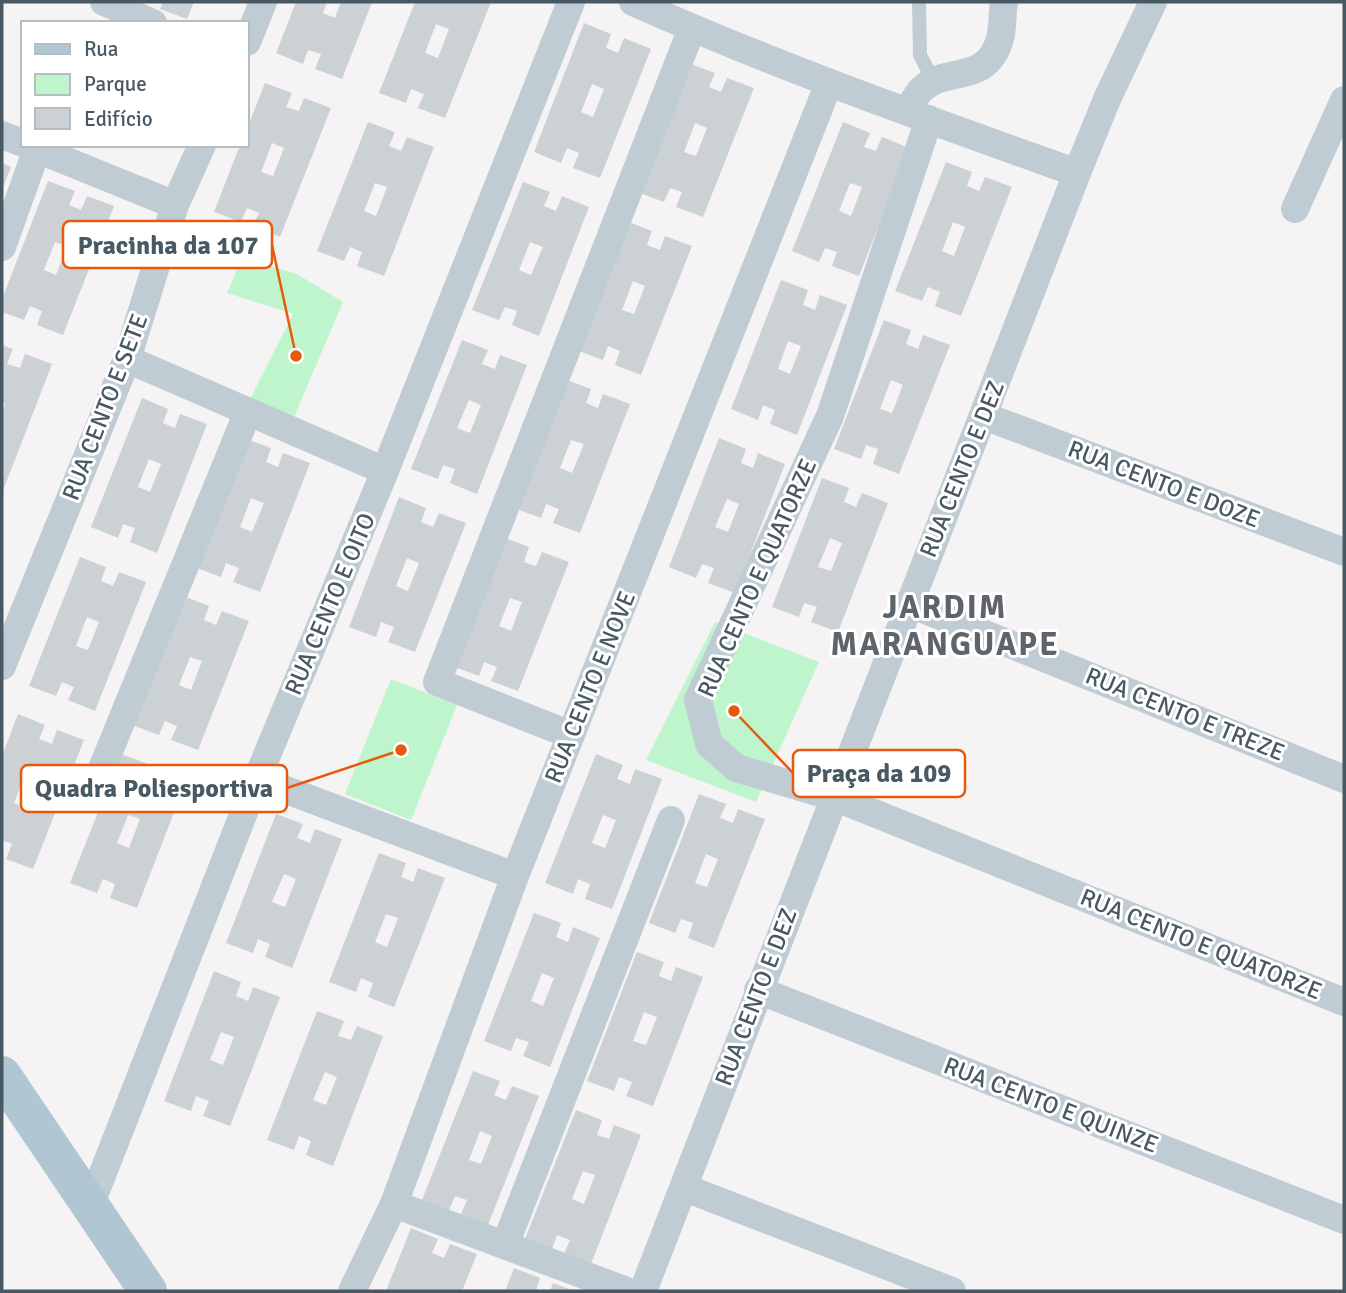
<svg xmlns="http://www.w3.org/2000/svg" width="1346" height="1293" font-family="Signika,sans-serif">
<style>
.green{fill:#bff5cd}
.building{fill:#ccd1d5;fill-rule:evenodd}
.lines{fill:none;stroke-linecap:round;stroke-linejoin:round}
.service{stroke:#c0ccd3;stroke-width:14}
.minor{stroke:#c0ccd3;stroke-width:28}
.primary{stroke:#b0c6d3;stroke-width:38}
.labels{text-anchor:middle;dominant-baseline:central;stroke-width:6;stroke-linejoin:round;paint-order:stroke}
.street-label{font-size:24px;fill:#485963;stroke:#fff}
.district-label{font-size:32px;font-weight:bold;letter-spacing:2px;fill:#5e6469;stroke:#fff}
.leader{fill:none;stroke:#e8590c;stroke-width:2.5}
.callout-dot{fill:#e8590c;stroke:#fff;stroke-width:2.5}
.callout{fill:#fff;stroke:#e8590c;stroke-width:2.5}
.callout-label{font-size:26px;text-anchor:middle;font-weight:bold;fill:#485963}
</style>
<rect width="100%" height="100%" fill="#f5f3f3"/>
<path class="green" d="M242,257l55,17 46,28 -49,115 -44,-18 43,-85 -66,-21z
M715,622l104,40 -63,140 -110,-42z
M391,679l66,26 -46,115 -66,-26z"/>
<path class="building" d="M163,2h31l-7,17 -27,-10z
M296,2h31l-4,11 12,5 6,-16h31l-30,77 -27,-10 6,-15 -13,-4 -5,14 -27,-11z
M415,2h76l-46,116 -27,-10 6,-14 -13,-5 -5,14 -27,-10zM436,24l13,5 -11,29 -13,-5z
M584,23l27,11 -5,14 12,5 6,-15 27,11 -51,129 -27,-10 6,-15 -12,-5 -6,15 -27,-11zM592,84l12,5 -11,28 -12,-5z
M688,63l27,10 -6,14 12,5 6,-14 27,10 -51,129 -27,-10 6,-15 -12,-4 -6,14 -27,-10zM695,123l12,5 -11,28 -12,-4z
M265,83l27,10 -6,14 13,4 5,-13 27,10 -51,129 -27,-11 6,-13 -12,-5 -6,14 -27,-10 26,-67h7v-16zM272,143l12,5 -11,28 -12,-4z
M368,122l27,10 -6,14 12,5 6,-14 27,10 -50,129 -27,-10 5,-14 -12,-5 -6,14 -27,-10zM375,183l12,4 -11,29 -12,-5z
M843,122l27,11 -6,14 12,4 6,-14 27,11 -50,128 -27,-10 5,-14 -12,-4 -6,14 -27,-11zM850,183l12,4 -11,29 -12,-5z
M946,162l26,10 -5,14 12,5 6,-14 27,10 -51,129 -26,-10 5,-14 -12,-5 -6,14 -27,-10zM953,222l12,5 -11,29 -12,-5z
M2,163l9,4 -9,23z
M48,181l27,10 -6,14 12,5 6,-14 27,10 -51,129 -26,-10 5,-14 -12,-5 -6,14 -22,-8v-13zM55,242l12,4 -11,29 -12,-5z
M523,182l27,10 -6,14 12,5 6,-15 27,11 -50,129 -27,-11 5,-14 -12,-4 -6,13 -27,-10zM530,242l13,5 -12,28 -12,-5z
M626,221l26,10 -5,14 13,5 5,-14 27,10 -51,129 -26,-10 5,-14 -12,-5 -5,14 -27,-10zM633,281l12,5 -11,28 -12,-4z
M781,280l27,10 -5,15 12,5 5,-15 27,10 -50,130 -27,-11 5,-14 -12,-5 -5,15 -27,-11zM788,341l13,5 -11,28 -12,-5z
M884,320l27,10 -5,14 12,5 5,-14 27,10 -51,129 -26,-10 5,-15 -12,-4 -5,14 -27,-10zM891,380l12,5 -11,28 -12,-4z
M462,340l26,10 -6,14 13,5 5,-14 27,10 -50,129 -27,-11 5,-14 -12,-4 -5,14 -27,-10zM469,400l12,5 -11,28 -13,-5z
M2,345l11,4 -6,15 13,4 5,-14 27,10 -50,129v-79l3,-10 -3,-1z
M564,379l27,10 -5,14 12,5 5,-14 27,10 -50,129 -27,-10 6,-14 -13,-5 -5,14 -27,-10zM571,440l13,4 -12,29 -12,-5z
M142,398l26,11 -5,14 12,5 5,-14 27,10 -50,129 -27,-11 5,-14 -12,-4 -5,14 -27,-11zM149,459l12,5 -11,28 -12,-5z
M244,438l27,10 -5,14 12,5 5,-14 27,10 -50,129 -27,-10 6,-14 -13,-5 -5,14 -27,-10zM251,498l13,5 -12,29 -12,-5z
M719,438l27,11 -5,14 12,5 5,-15 27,11 -50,129 -27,-10 6,-15 -12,-4 -6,14 -27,-11zM727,499l12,5 -11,28 -13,-5z
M822,478l27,10 -5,14 12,5 6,-14 26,10 -50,129 -27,-10 6,-15 -13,-4 -5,14 -27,-10zM830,538l12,5 -11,28 -13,-4z
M399,497l27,11 -5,14 12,5 6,-14 27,10 -51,129 -27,-10 6,-15 -13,-5 -5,15 -27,-10zM407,558l12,5 -11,28 -12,-5z
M503,537l26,10 -5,15 12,4 6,-14 27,10 -51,129 -27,-10 6,-14 -13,-5 -5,14 -27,-10zM510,598l12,4 -11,29 -12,-5z
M80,557l26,10 -5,14 12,5 6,-14 27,10 -51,129 -27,-11 6,-13 -12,-5 -6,14 -27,-10zM87,617l12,5 -11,28 -12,-4z
M183,596l26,10 -5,14 12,5 6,-14 27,10 -51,129 -27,-10 6,-14 -12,-5 -6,14 -27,-10zM190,657l12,4 -11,29 -12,-5z
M18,714l27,11 -6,14 13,5 5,-14 27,10 -51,129 -27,-10 6,-15 -10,-4v-84zM25,775l12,5 -11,28 -12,-5z
M121,754l27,10 -6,15 12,4 6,-14 27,10 -50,129 -27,-10 5,-14 -12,-5 -6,14 -27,-10zM128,815l12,4 -11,29 -12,-5z
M596,754l27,11 -6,14 13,5 5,-15 27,10 -50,130 -27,-10 5,-15 -12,-5 -5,15 -28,-11zM603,815l13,5 -11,28 -13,-5z
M699,794l27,10 -6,14 13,5 5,-14 27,10 -51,129 -26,-10 5,-15 -12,-4 -6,14 -26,-10zM706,854l12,5 -11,28 -12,-4z
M276,814l27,10 -6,14 13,5 5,-14 27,10 -50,129 -27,-11 5,-13 -12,-5 -5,14 -27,-10zM284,874l12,5 -11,28 -13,-5z
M379,853l27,10 -5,14 12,5 5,-14 27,10 -51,129 -26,-10 5,-14 -12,-5 -5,14 -27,-10zM386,914l12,4 -11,29 -12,-5z
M534,913l27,10 -5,14 12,5 5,-15 27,11 -50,129 -27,-11 6,-14 -13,-4 -5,13 -27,-10zM542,973l12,5 -11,28 -12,-5z
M637,952l27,10 -5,14 12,5 5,-14 27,10 -50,129 -27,-10 6,-14 -13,-5 -5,14 -27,-10zM644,1012l13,5 -11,28 -13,-4z
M214,971l27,11 -5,14 12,5 5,-14 27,10 -50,129 -27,-10 6,-15 -13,-5 -5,15 -27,-10zM221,1032l13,5 -11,28 -13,-5z
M317,1011l27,10 -6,15 13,4 6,-14 26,10 -50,130 -27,-11 5,-14 -12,-5 -5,14 -27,-10zM325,1072l12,5 -11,28 -13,-5z
M473,1071l27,10 -6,14 12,5 6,-14 27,10 -51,129 -27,-11 6,-14 -12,-4 -6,14 -27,-10zM480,1131l12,5 -11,28 -12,-4z
M576,1110l26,10 -5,15 12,4 5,-14 27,10 -50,129 -27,-10 6,-14 -13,-5 -5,14 -27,-10zM583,1171l12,4 -11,29 -12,-5z
M411,1228l27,11 -6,14 12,5 6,-14 27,10 -15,37h-76z
M514,1268l26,10 -4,13h-31z
M553,1283l21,8h-24z"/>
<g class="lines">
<path class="service" d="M919,2l1,53 14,27"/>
<path class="minor" d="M104,2l49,21
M633,2c145,65 294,117 444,171
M247,42l16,-40
M908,112c4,-7 8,-18 14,-23 26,-24 64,-3 78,-50 3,-11 2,-25 4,-37
M929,119l-99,297 -132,284 11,44 27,24 98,29 510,205
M2,135l21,8
M27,145l148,60
M1295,209l49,-109
M2,247l35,-98
M127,359l258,112
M984,416l360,136
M908,603l436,176
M2,666l125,-307 48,-154 27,-60
M571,735l-134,-53 255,-654
M257,779l258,97
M92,793l155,-379
M758,990l586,230
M685,1188l267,103
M394,1204l233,87
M90,1206l167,-427 128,-308 186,-469
M505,1245l166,-425
M352,1291l42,-87 121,-328 314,-793
M643,1291l434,-1118 30,-74 46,-97"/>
<path class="primary" d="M2,1075l146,216"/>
</g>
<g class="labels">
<g class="street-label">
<text transform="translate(105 407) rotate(-69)">RUA CENTO E SETE</text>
<text transform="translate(962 469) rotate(-68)">RUA CENTO E DEZ</text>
<text transform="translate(1164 484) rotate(21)">RUA CENTO E DOZE</text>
<text transform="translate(757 578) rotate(-66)">RUA CENTO E QUATORZE</text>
<text transform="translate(330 604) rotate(-67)">RUA CENTO E OITO</text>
<text transform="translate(590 687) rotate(-68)">RUA CENTO E NOVE</text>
<text transform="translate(1185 714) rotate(22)">RUA CENTO E TREZE</text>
<text transform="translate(1201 944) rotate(22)">RUA CENTO E QUATORZE</text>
<text transform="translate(756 997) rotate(-69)">RUA CENTO E DEZ</text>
<text transform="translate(1051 1105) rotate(21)">RUA CENTO E QUINZE</text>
</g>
<g class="district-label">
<text x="945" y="607">JARDIM<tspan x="945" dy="37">MARANGUAPE</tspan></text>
</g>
</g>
<path class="leader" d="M296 356L272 245M734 711L793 773M401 750L287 788"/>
<g class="callout-dot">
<circle cx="296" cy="356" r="7"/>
<circle cx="734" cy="711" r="7"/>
<circle cx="401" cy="750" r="7"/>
</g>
<g class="callout">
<rect x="63" y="221" width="209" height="47" rx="7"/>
<rect x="793" y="750" width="172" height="47" rx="7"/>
<rect x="21" y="765" width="266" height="47" rx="7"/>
</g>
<g class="callout-label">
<text x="168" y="254">Pracinha da 107</text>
<text x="879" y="782">Praça da 109</text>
<text x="154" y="797">Quadra Poliesportiva</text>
</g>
<rect width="1346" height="1293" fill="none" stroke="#485963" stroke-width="7"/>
<rect x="21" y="21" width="228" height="126" fill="#ffffff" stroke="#b6bdc1" stroke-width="2"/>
<rect x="35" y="44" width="35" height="10" fill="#b0c6d3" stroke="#b6bdc1" stroke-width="2"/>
<text x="84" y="56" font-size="21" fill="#485963">Rua</text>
<rect x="35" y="74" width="35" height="21" fill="#bff5cd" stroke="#b6bdc1" stroke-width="2"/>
<text x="84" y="91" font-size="21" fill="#485963">Parque</text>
<rect x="35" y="108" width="35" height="21" fill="#ccd1d5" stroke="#b6bdc1" stroke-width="2"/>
<text x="84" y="126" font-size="21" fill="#485963">Edifício</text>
</svg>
